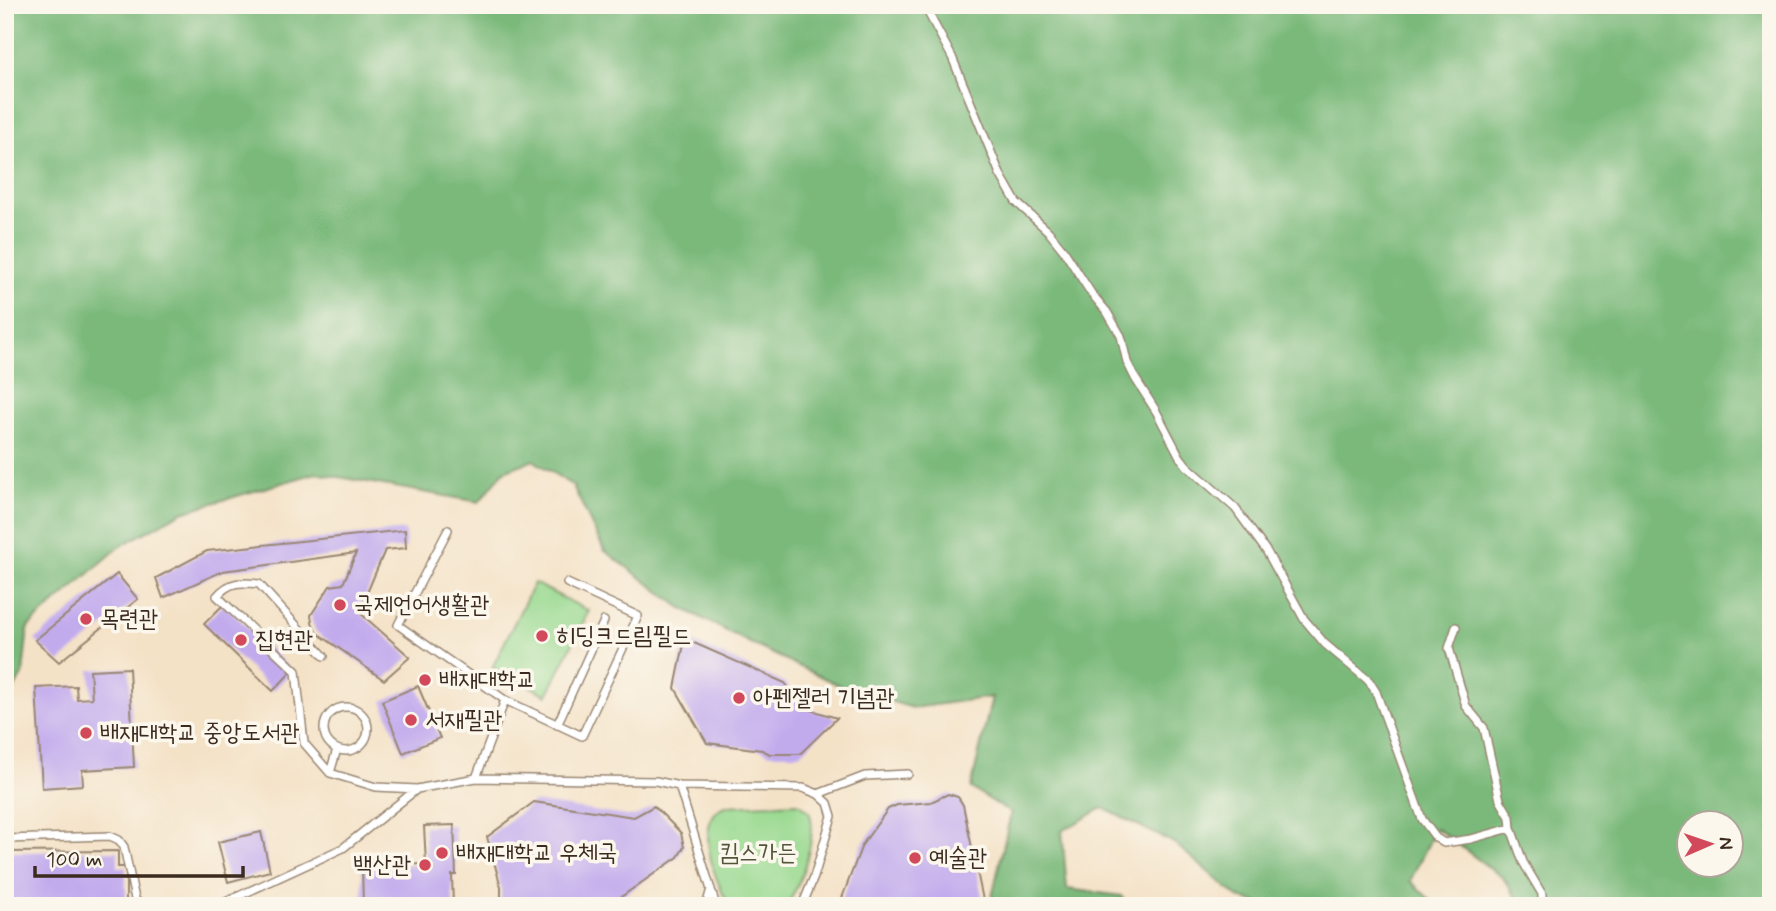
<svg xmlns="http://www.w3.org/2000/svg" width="1776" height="911" font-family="Mynerve,'Poor Story',sans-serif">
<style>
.green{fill:#99d990;stroke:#6a8257;stroke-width:2}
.forest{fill:#7ab97a;stroke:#5a724c;stroke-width:2;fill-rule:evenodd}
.building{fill:#c2abed}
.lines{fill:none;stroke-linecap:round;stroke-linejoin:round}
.service-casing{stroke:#988672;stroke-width:10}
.service{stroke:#fff;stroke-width:7}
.poi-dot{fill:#d1495b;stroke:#fbf7ec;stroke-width:2.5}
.labels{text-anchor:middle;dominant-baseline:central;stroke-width:7;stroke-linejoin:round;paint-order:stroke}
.poi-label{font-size:24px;fill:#3b2a1e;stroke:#fbf7ec;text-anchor:start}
.park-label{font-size:24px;fill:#52563a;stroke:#fbf7ec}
</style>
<rect width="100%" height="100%" fill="#fbf7ec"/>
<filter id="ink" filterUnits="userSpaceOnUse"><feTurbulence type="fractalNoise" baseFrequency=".0143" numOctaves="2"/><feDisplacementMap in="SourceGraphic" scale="14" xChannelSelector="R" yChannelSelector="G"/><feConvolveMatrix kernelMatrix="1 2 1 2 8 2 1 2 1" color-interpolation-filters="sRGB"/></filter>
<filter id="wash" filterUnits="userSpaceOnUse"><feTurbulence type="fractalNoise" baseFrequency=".00686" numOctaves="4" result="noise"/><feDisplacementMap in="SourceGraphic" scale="28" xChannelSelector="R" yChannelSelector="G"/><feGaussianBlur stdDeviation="1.57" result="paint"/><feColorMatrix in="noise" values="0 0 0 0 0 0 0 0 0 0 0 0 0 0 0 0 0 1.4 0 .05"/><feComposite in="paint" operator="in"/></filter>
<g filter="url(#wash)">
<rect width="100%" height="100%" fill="#f4e2c7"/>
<path class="green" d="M534,583l55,28 -42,84 -55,-27z
M798,803c5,3 10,5 12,11 7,24 -10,73 -24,92h-56c-15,-22 -38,-87 -5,-100z"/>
<path class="forest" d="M5,5h1766v901h-249l-19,-28 -67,-50 -26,53 27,25h-167l-31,-8 -65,-55 -71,-35 -41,23 5,58 55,7 3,10h-135l21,-93 -40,-25 21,-91 -79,11 -68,-20 -93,-44 -72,-37 -76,-57 -31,-64 -40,-26 -29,11 -25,31 -163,-29 -134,39 -63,35 -91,80 -5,46 -18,33zM1688,824h42v42h-42z"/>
<g id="blocks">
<path class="building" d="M405,530l1,18 -21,2 -26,62 51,45 -26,23 -68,-48 -4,-10 -1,-7 19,-29 13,-2 13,-31 -133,18 -60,27 -7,-20 51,-27z
M117,574l21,25 -79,63 -24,-22z
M224,604l68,67 -19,20 -69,-67z
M685,639l100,44 20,25 32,10 -37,36h-30l-8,-4 -55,-7 -32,-55z
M129,668l5,99 -52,3 1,15 -41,3 -6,-100 40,-2 1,13 15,-1 -2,-28z
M418,686l22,52 -37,15 -21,-52z
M948,794l10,3 5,8 20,95 -4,6h-140l23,-61 26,-36 9,-4 34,-3z
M534,802l100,15 20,-11 27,27 3,14 -6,10 -70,49h-107v-19l-14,-50z
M454,825l2,50h-4l1,31h-90l-1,-40 64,-2 -2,-38z
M261,832l9,39 -42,11 -10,-40z
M118,851v16h8v39h-121v-54z"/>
</g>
</g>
<g filter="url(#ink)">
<use href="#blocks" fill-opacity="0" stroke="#988672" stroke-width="2"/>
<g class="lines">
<defs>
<path id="service" d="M924,5l28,52 48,117 16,28 32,29 16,20 27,42 16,19 14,24 6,26 8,16 21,33 24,46 7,9 48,42 32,44 37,67 21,25 44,37 7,11 46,127 14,19 8,5 27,-4 40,-11
M448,530l-50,95 107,75 77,36 56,-120 -71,-33
M1456,627l-7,21 17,58 18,22 16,72 10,17 1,11 12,34 19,32v12
M324,656l-65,-72c-19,-2 -29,-3 -42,12l79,75 8,72 26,30 46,14 41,2
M324 729a22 22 0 1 1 44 0a22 22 0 1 1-44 0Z
M557,725l47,-104
M330,773l7,-24
M476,778l29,-78
M679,786l37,120
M818,794l47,-18 43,-2
M5,839l105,-3 9,4 5,7 11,52 6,7
M217,906l126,-58 74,-59 59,-11 180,3 23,5 124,2 15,6 10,9 4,13 -18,61 -12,29
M706,906l5,-17"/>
</defs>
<use href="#service" class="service-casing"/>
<use href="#service" class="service"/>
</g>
</g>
<g class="poi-dot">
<circle cx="340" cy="605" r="7"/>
<circle cx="86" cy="619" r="7"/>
<circle cx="542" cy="636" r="7"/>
<circle cx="241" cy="640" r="7"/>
<circle cx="425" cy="680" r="7"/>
<circle cx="739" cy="698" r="7"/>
<circle cx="411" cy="720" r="7"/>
<circle cx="86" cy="733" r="7"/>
<circle cx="442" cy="853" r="7"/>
<circle cx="915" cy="858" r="7"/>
<circle cx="425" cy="865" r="7"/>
</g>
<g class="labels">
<g class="poi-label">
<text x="354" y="605">국제언어생활관</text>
<text x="100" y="619">목련관</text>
<text x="556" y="636">히딩크드림필드</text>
<text x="255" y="640">집현관</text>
<text x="439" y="680">배재대학교</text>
<text x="753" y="698">아펜젤러 기념관</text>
<text x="425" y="720">서재필관</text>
<text x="100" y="733">배재대학교 중앙도서관</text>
<text x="456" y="853">배재대학교 우체국</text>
<text x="929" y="858">예술관</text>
<text x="411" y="865" text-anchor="end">백산관</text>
</g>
<g class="park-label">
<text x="758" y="853">킴스가든</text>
</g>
</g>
<rect width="1776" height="911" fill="none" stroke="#fbf7ec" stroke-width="28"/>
<g transform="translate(1710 844) rotate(88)"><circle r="33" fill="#fbf7ec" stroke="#aea59a" stroke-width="2"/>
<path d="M0-5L12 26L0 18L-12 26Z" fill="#d1495b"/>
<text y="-10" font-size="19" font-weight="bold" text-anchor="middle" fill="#3b2a1e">N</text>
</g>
<path d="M35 866v10h208v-10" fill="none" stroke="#3b2a1e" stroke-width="3.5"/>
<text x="46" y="866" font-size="21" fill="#3b2a1e" stroke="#fbf7ec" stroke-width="5" paint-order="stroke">100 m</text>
</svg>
